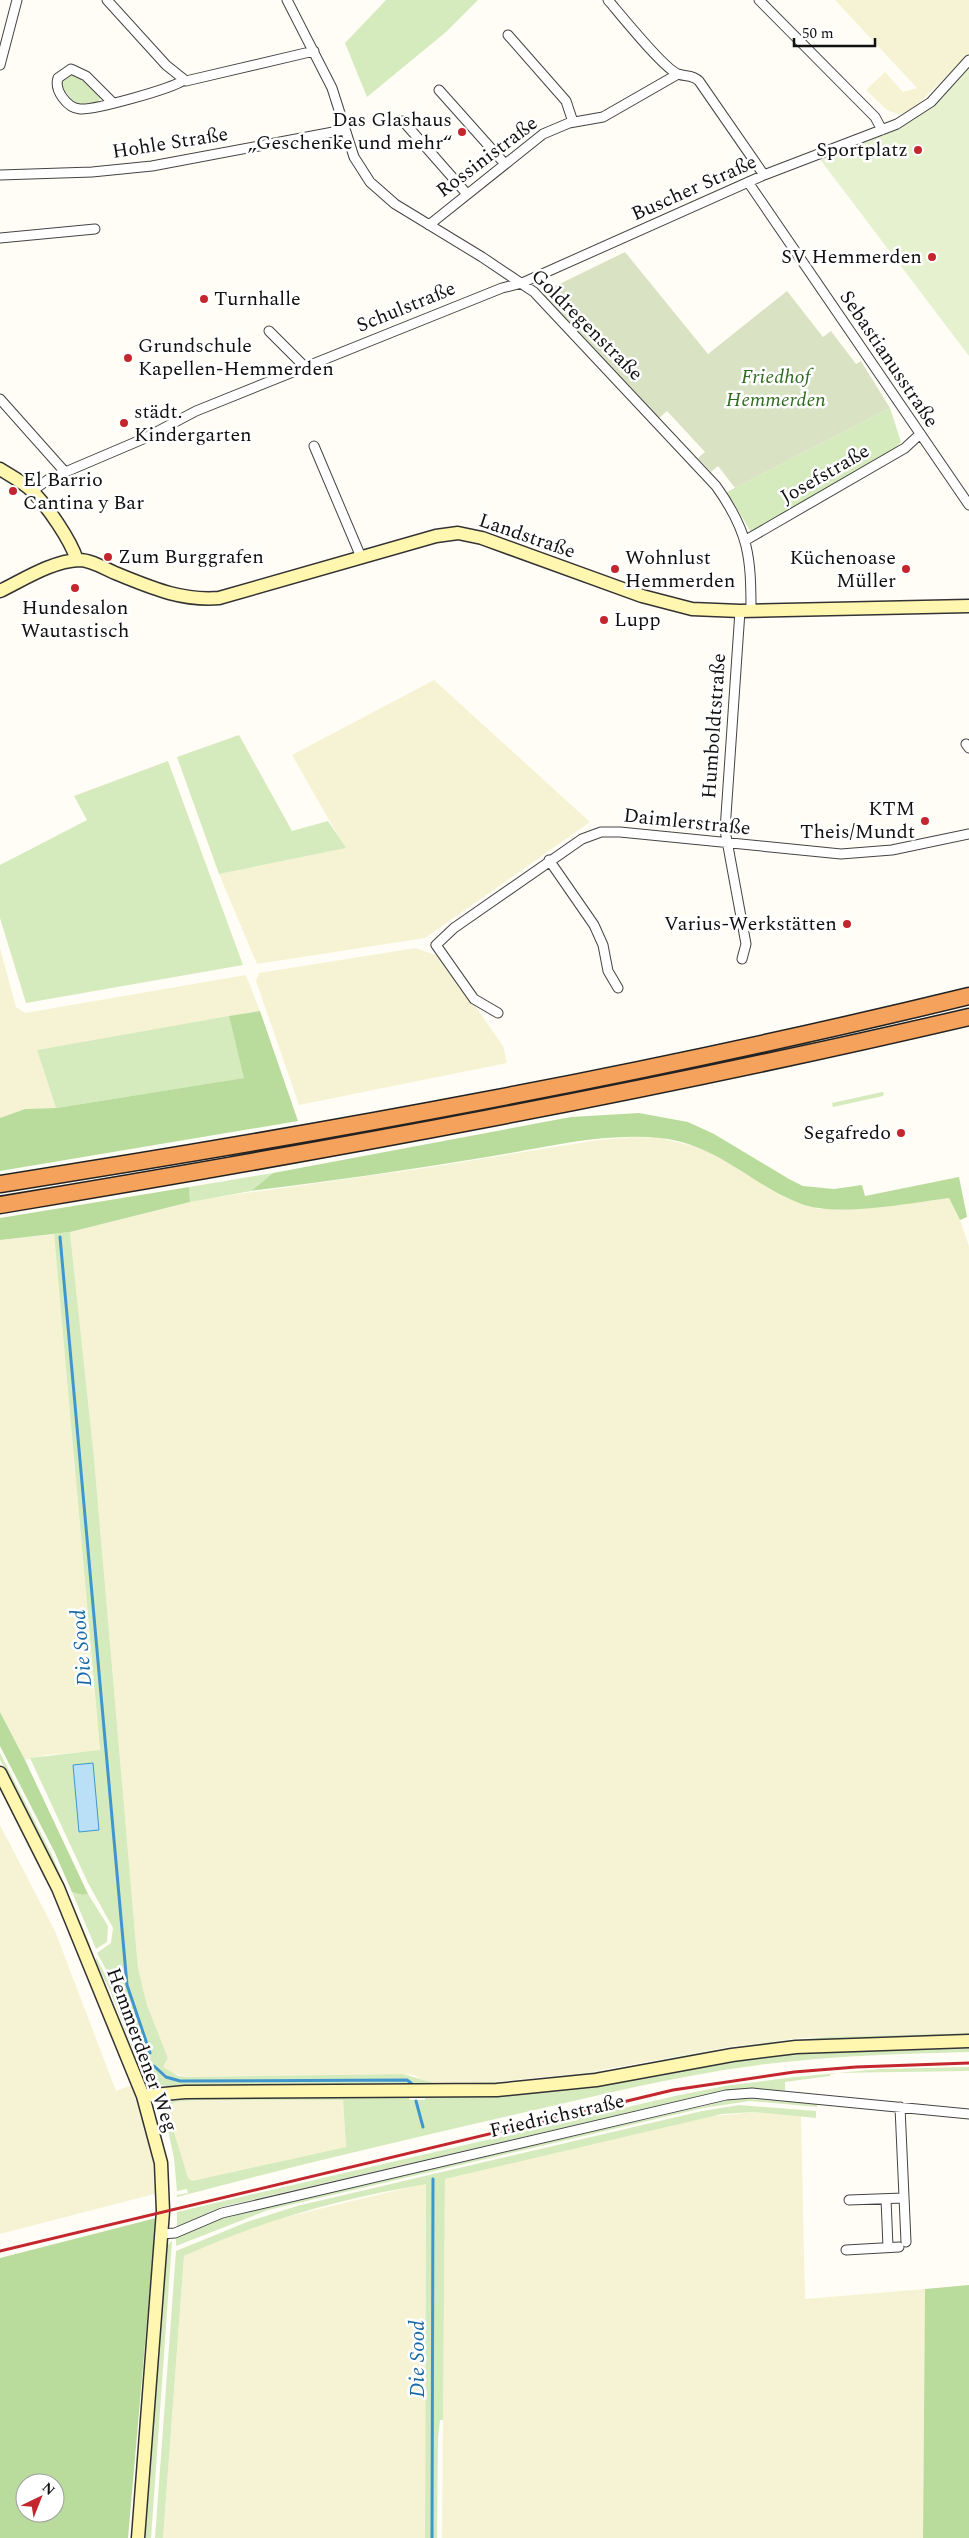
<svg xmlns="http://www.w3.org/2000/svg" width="969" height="2538" font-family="Spectral,serif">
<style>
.farmland{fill:#f6f3d4}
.green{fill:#d5ebbd;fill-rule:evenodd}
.forest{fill:#b9dc9c;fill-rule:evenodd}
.cemetery{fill:#d9e3c4}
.pitch{fill:#e6f2cf}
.water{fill:#b9e0f7;stroke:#3f96cf}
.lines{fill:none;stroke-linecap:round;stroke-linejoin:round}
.stream{stroke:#3f96cf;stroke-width:3}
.street-casing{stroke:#444;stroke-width:11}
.secondary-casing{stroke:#333;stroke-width:15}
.highway-casing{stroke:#222;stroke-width:19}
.street{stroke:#fff;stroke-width:9}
.secondary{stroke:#fff6b0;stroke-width:12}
.highway{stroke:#f5a25d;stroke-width:16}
.rail{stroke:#c4262e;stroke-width:3}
.poi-dot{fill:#c4262e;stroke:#fff;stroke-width:2}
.labels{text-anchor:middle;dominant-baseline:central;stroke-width:5;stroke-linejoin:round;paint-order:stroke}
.poi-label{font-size:20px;fill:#111;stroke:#fff;text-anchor:end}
.street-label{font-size:20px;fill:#111;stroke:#fff}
.park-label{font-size:20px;font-style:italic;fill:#2f6b1f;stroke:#fff}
.water-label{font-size:21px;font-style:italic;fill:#1768a6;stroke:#fff}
</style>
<rect width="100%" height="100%" fill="#fffdf5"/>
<path class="farmland" d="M835,0h134v54l-60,59 -12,1 -10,-4 -21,-20 19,-18 18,20 14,-4z
M434,680l156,142 -165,116 -168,26 -38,-90 126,-26 -53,-93z
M0,948l16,59 9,6 221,-38 14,36 -223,39 -4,-13 23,71 -31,1 -25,9z
M416,948l25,9 62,89 4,17 -208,42 -43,-124 3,-8z
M634,1137l26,1 45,11 113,60 77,-4 54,-7 11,22 9,26v787l-168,5 -72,9 -149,27 -109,10 -43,-1 -14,-8 -11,-1 -215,3 -19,-5 -7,-5 6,-9 -21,-53 -9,-37 -44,-510 -24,-226 133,-33 222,-31 173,-28z
M54,1234l46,517 -54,4 -21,5 -25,-48v-472z
M0,1825l55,106 61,160 16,-6 20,67 6,41 -158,41z
M196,2100h147l3,47 -154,34 -5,-3 -20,-69 8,-7z
M754,2112l47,4 4,183 120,-10 -2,249h-481l3,-359 259,-62z
M426,2183l-1,355h-262l21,-282 34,-16 60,-21z"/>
<path class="green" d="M386,0h92l-32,32 -79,65 -22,-54z
M73,72l7,3 21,22 -3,5 -17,3 -9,-5 -11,-15 2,-7z
M890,408l11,34 -9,10 -141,80 -24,-40z
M239,735l53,96 36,-10 18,27 -127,26 -42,-117z
M168,761l75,204 -217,38 -26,-85v-53l87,-45 -13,-24z
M229,1016l16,62 -189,30 -19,-58z
M882,1092l2,1 -1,3 -50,11 -1,-4z
M273,1173l-22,18 -61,11 -1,-15z
M70,1232l24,226 44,510 9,37 21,53 -5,9 15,9 10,1 215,-3 34,10 86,-3 87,-11 88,-17 72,-11 60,-5 139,-4v3l-167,5 -191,31 -115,13 -326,2 -17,-4 -38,-97 -18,-33 14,-10 2,-15 -25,-45 -58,-125 70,-8 -46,-516z
M0,1753l52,102 39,92 -2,1 -40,-92 -49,-96z
M72,1892l11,3 5,-1 20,32 -1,16 -11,7z
M96,1957l16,31 29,74 -3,1 -29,-75 -13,-25z
M969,2047v5c-70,2 -141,4 -210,13 -87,11 -170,33 -255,52 -109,25 -218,51 -327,80v-2l11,-2 -1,-4 -10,2 -3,-33 -11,-51 6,-5 24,-4h216l1,2h15v-2l90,-3 75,-8 155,-28 69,-8zM196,2100h147l3,47 -154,34 -4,-3 -21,-69 8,-7z
M969,2067v4l-138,2 -1,3 -45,6v9l-37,-3 -35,5 -492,114 -44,20v-15l498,-116 50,-10 70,-9 85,-8z
M738,2098l79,6v3l-67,-6 -47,7 -435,102 -92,36v-8l49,-21z
M739,2105l77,6v7l-62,-6 -32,2 -277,65 -2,241h-3l-2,18 -1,100h-12l1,-354c-83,14 -166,37 -242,72l-21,282h-8l21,-287 71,-29 50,-16 405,-95z
M172,2241l-21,297h-8l23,-292z"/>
<path class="forest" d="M260,1011l38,110 -298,50v-53l25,-9 31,-1 188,-30 -15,-62z
M639,1113l49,9 26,12 75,45 14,7 31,3 28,-4 3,11 94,-19 8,40 -7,3 -11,-22c-39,5 -115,20 -150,5 -50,-20 -82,-59 -139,-65 -57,-6 -117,10 -173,19 -78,13 -157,24 -236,34l22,-18 298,-56z
M189,1187l1,15 -120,30 -70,8v-22z
M0,1712l25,48 63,134 -5,1 -11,-3 -17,-39 -55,-107z
M156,2218l-28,320h-128v-280zM25,2483h30v30h-30z
M969,2285v253h-46l2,-249z"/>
<path class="cemetery" d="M625,252l83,102 79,-63 36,46 8,-6 25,33 5,-3 29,47 -155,80 -17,-22 -7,6 -13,-14 7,-6 -38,-41 -8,7 -118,-125z"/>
<path class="pitch" d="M969,67v289l-150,-198 75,-27 48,-33z"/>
<path class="water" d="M93,1763l6,67 -20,2 -6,-67z"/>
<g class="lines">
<path class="stream" d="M60,1237l67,748 23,68
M154,2066l12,11 14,4 227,-1 4,3
M416,2101l7,26
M432,2538l1,-359"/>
<defs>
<path id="street" d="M107,0l59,65 20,16 128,-30
M287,0l45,88 22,69 16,25 25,22 87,53 52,35 182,194c33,46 35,71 35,125
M608,0c12,14 56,69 70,74 8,3 14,0 21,7l65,94
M759,0l116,117 7,13
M508,35l58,66 7,21
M0,65l17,-65
M439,90l66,74
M112,102l-26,-26 -15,-7 -13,9c-4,12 9,30 22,31 15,1 91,-20 104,-29
M403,121l64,73
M0,175l92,-3 60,-6 192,-36
M748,182l221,323
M429,225l114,-91 26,-11 34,-6 75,-43
M0,238l95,-9
M269,331l35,35
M0,399l65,73
M314,446l47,111
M32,491l17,-12 94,-40 53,-28 306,-123 20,-5 242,-108 133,-51 34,-22 38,-42
M746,540l159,-92 14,-13
M740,611l-15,219 21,114 -4,15
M966,744l3,4
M549,860l45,65 9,20 5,26 10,17
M498,1013l-24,-14 -38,-54 18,-17 128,-89 19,-7h19l221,22 51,-4 77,-16
M900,2107l6,135
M886,2199l2,48
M849,2200l54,-2
M161,2234l14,-1 47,-20 504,-118 26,-2 217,21
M846,2250l53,-3"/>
<path id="secondary" d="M0,469c11,7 23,13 32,22 16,16 38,48 45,69
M0,591c23,-11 52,-30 79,-31 12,0 25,8 36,13 35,14 65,28 104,25l217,-62 22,-3 24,5 160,58 50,13 48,2 229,-5
M0,1773l58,115 85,208 18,67 2,48 -25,327
M143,2096l42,-4 312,-2 99,-10 136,-25 64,-8 173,-6"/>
<path id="highway" d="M0,1184c325,-51 649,-110 969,-188
M0,1205c325,-54 648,-113 969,-188"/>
</defs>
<use href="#street" class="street-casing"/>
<use href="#secondary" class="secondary-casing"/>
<use href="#highway" class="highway-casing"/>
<use href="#street" class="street"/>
<use href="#secondary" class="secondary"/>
<use href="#highway" class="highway"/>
<path class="rail" d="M0,2251l673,-161 121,-18 62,-5 113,-4"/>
</g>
<g class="poi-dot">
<circle cx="462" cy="132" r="5"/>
<circle cx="918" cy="150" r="5"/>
<circle cx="932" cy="257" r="5"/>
<circle cx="204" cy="299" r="5"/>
<circle cx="128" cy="358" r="5"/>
<circle cx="124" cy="423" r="5"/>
<circle cx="13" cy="491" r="5"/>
<circle cx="108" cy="557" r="5"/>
<circle cx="615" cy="569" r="5"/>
<circle cx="906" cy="569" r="5"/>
<circle cx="75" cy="588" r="5"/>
<circle cx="604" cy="620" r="5"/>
<circle cx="925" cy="821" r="5"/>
<circle cx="847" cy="924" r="5"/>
<circle cx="901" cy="1133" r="5"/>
</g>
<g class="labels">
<g class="poi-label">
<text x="452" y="120">Das Glashaus<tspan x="452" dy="23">„Geschenke und mehr“</tspan></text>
<text x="908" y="150">Sportplatz</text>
<text x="922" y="257">SV Hemmerden</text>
<text x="214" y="299" text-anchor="start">Turnhalle</text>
<text x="138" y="346" text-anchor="start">Grundschule<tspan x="138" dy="23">Kapellen-Hemmerden</tspan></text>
<text x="134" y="412" text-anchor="start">städt.<tspan x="134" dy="23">Kindergarten</tspan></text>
<text x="23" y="480" text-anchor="start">El Barrio<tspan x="23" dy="23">Cantina y Bar</tspan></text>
<text x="118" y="557" text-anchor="start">Zum Burggrafen</text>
<text x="625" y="558" text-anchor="start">Wohnlust<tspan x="625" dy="23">Hemmerden</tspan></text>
<text x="896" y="558">Küchenoase<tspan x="896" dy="23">Müller</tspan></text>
<text x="75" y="608" text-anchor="middle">Hundesalon<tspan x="75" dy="23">Wautastisch</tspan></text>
<text x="614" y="620" text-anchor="start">Lupp</text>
<text x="915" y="809">KTM<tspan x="915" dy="23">Theis/Mundt</tspan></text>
<text x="837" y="924">Varius-Werkstätten</text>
<text x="891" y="1133">Segafredo</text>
</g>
<g class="street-label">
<text transform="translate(170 143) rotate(-9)">Hohle Straße</text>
<text transform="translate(487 157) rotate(-37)">Rossinistraße</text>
<text transform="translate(694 188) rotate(-24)">Buscher Straße</text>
<text transform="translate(406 307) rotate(-22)">Schulstraße</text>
<text transform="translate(587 325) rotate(45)">Goldregenstraße</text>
<text transform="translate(889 359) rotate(56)">Sebastianusstraße</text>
<text transform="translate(825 474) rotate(-30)">Josefstraße</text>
<text transform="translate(527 536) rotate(19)">Landstraße</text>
<text transform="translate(714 726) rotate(-86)">Humboldtstraße</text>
<text transform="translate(687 822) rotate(6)">Daimlerstraße</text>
<text transform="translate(142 2050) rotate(70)">Hemmerdener Weg</text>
<text transform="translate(557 2116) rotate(-13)">Friedrichstraße</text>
</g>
<g class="park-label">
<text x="776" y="377">Friedhof<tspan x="776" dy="23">Hemmerden</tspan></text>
</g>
<g class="water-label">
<text transform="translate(82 1648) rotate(-95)">Die Sood</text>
<text transform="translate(418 2359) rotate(-90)">Die Sood</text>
</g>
</g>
<g transform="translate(40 2498) rotate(43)"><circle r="24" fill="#ffffff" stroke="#a0a0a0"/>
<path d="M0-4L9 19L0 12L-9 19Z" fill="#c4262e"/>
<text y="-8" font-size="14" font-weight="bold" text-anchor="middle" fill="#111111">N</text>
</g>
<path d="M794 38v8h81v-8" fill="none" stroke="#111111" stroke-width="2.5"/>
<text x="802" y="38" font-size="15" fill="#111111" stroke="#ffffff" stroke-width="4" paint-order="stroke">50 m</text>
</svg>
